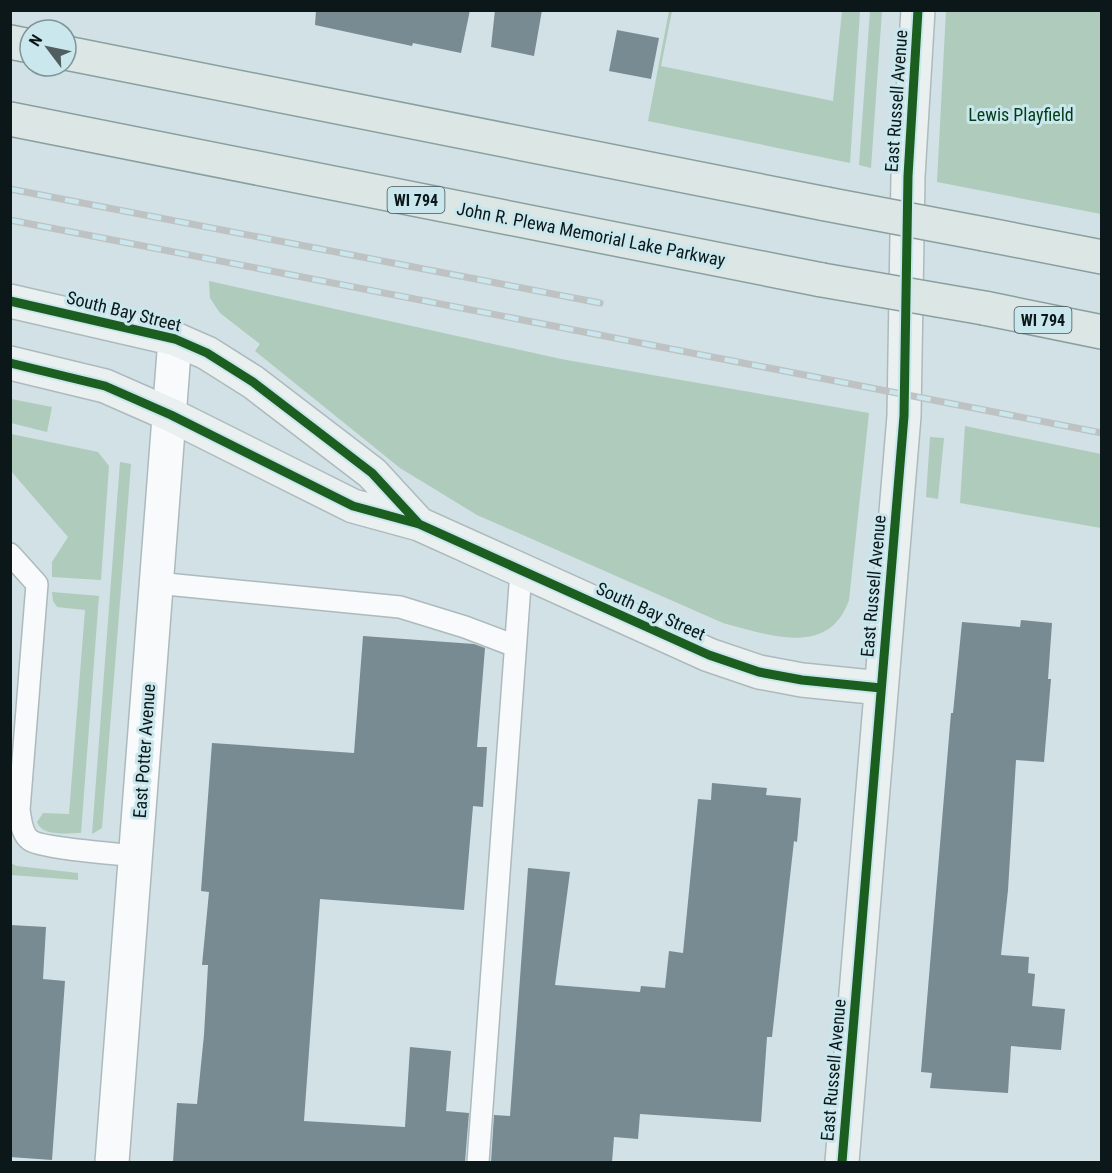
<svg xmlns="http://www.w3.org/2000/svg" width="1112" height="1173" font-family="'Roboto Condensed',sans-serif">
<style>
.green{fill:#aecbbb}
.building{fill:#788a92}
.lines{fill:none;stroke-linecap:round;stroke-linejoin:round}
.lane-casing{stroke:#adbabd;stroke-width:24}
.street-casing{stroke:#adbabd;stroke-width:36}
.secondary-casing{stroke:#adbabd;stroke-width:36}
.primary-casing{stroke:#8aa09f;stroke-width:36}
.lane{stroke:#f8fafb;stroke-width:21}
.street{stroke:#f8fafb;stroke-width:33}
.secondary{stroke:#eaf0f0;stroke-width:33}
.primary{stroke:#dbe6e5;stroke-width:33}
.rail-casing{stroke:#bec2c3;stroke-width:7}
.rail{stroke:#c9e7ed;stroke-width:4.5;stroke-dasharray:14;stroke-linecap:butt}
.primary-bridge-casing{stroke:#8aa09f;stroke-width:36;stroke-linecap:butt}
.primary-bridge{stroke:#dbe6e5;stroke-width:33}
.cycleway-casing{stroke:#c9e7ed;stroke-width:13}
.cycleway{stroke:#1b5e20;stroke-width:9}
.labels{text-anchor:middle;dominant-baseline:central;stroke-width:6;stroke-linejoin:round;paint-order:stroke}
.shield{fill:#c9e7ed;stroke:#455559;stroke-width:1.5}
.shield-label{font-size:16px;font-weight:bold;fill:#0c1719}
.street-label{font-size:18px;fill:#0c1719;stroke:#c9e7ed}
.park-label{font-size:18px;fill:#003c17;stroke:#c9e7ed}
</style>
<rect width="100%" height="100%" fill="#d1e1e5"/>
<path class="green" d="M669,11h3l-11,55 172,35 9,-90h18l-10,152 -202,-42z
M870,11h12l-11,157 -12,-3z
M946,11h155v203l-164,-32z
M209,281l352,78 308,54 -20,187c-20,58 -81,35 -126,23l-246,-108 -77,-47 -145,-117 5,-7 -40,-31 -10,-15z
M11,399l41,8 -5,25 -36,-9z
M965,426l136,28v74l-141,-25z
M11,434l87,18 11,14 -8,114 -49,-3v-15l16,-25 -57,-66z
M930,437l14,1 -6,61 -12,-2z
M120,462l11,2 -29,364 -10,6z
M52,592l47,4 -18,237c-13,0 -39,4 -44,-11l6,-9 26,1 16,-204 -28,-3 -4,-6z
M10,863l7,3 61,7v7l-67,-5z"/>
<path class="building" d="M316,10h154l-9,43 -48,-10 -1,3 -97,-21z
M495,10h47l-8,46 -43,-9z
M617,30l42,8 -8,41 -42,-8z
M1021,620l31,3 -4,56h3l-7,83 -28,-2 -8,130 -7,65 28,2 -1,16 7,1 -3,32 33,3 -4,41 -50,-4 -3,47 -78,-5 2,-15 -11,-1 30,-359h2l9,-91 58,5z
M363,636l111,8 11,4 -8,99h10l-4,60 -10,-1 -9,104 -144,-11 -16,222 101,6 5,-80 41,4 -5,60 23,2 -4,49h-292l4,-59 20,1 7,-69 4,-70h-6l7,-73 -8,-1 11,-148 142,10z
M712,783l55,5 -1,7 35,3 -4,44 -3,-1 -22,196h-5l-6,85 -121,-8 -2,25 -24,-2 -2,25h-121l3,-47 16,1 18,-248 42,4 -15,113 85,7 1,-6 24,2 4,-37 14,2 15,-154 13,1z
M10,925l36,2 -3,52 22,2 -13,179 -42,-3z"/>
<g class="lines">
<defs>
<path id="lane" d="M10,554l27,30 -18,226c2,10 2,23 11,30 10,8 88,14 106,16
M156,583l244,24 65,20 50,19
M478,1162l43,-591"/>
<path id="street" d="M112,1162l63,-823"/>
<path id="secondary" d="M10,301l165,38 32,14 46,29 119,91 47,51
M10,363l95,23 66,29 182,91 66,18 290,131 50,17 43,8 79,8
M842,1162l62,-746 4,-240 10,-166"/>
<path id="primary" d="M10,42l20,4
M66,53l760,151
M10,119l812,161
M984,234l118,23
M984,308l118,24"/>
</defs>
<use href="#lane" class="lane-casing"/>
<use href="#street" class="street-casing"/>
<use href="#secondary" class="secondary-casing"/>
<use href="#primary" class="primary-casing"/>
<use href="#lane" class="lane"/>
<use href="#street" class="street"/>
<use href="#secondary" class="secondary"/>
<use href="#primary" class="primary"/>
<defs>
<path id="rail" d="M10,189l590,114
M10,220l1092,213"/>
</defs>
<use href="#rail" class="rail-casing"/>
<use href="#rail" class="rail"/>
<defs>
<path id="primary-bridge" d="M826,204l158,30
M822,280l162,28"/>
</defs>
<use href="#primary-bridge" class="primary-bridge-casing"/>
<use href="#primary-bridge" class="primary-bridge"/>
<defs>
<path id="cycleway" d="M10,301l165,38 32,14 46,29 119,91 47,51
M10,363l95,23 66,29 182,91 66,18 290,131 50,17 43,8 79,8
M842,1162l62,-746 4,-240 10,-166"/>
</defs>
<use href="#cycleway" class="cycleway-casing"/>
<use href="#cycleway" class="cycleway"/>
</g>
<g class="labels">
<g class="shield">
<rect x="387.5" y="187" width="57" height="26" rx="4.5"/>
<rect x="1014.5" y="307" width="57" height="26" rx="4.5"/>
</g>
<g class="shield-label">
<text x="416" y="200">WI 794</text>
<text x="1043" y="320">WI 794</text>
</g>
<g class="street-label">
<text transform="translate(896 101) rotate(-86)">East Russell Avenue</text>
<text transform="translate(591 234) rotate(11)">John R. Plewa Memorial Lake Parkway</text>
<text transform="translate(124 311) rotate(14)">South Bay Street</text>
<text transform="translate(873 586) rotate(-85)">East Russell Avenue</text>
<text transform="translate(651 611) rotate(24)">South Bay Street</text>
<text transform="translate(144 751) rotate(-86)">East Potter Avenue</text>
<text transform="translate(833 1070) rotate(-85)">East Russell Avenue</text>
</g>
<g class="park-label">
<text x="1021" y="114">Lewis Playfield</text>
</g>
</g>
<rect width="1112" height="1173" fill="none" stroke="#0c1719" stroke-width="24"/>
<g transform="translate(48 48) rotate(302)"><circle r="28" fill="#c9e7ed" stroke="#7d9498" stroke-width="1.5"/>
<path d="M0-4.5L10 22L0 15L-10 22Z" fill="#515e60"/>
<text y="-9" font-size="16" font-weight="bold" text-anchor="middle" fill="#0c1719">N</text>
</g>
</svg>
